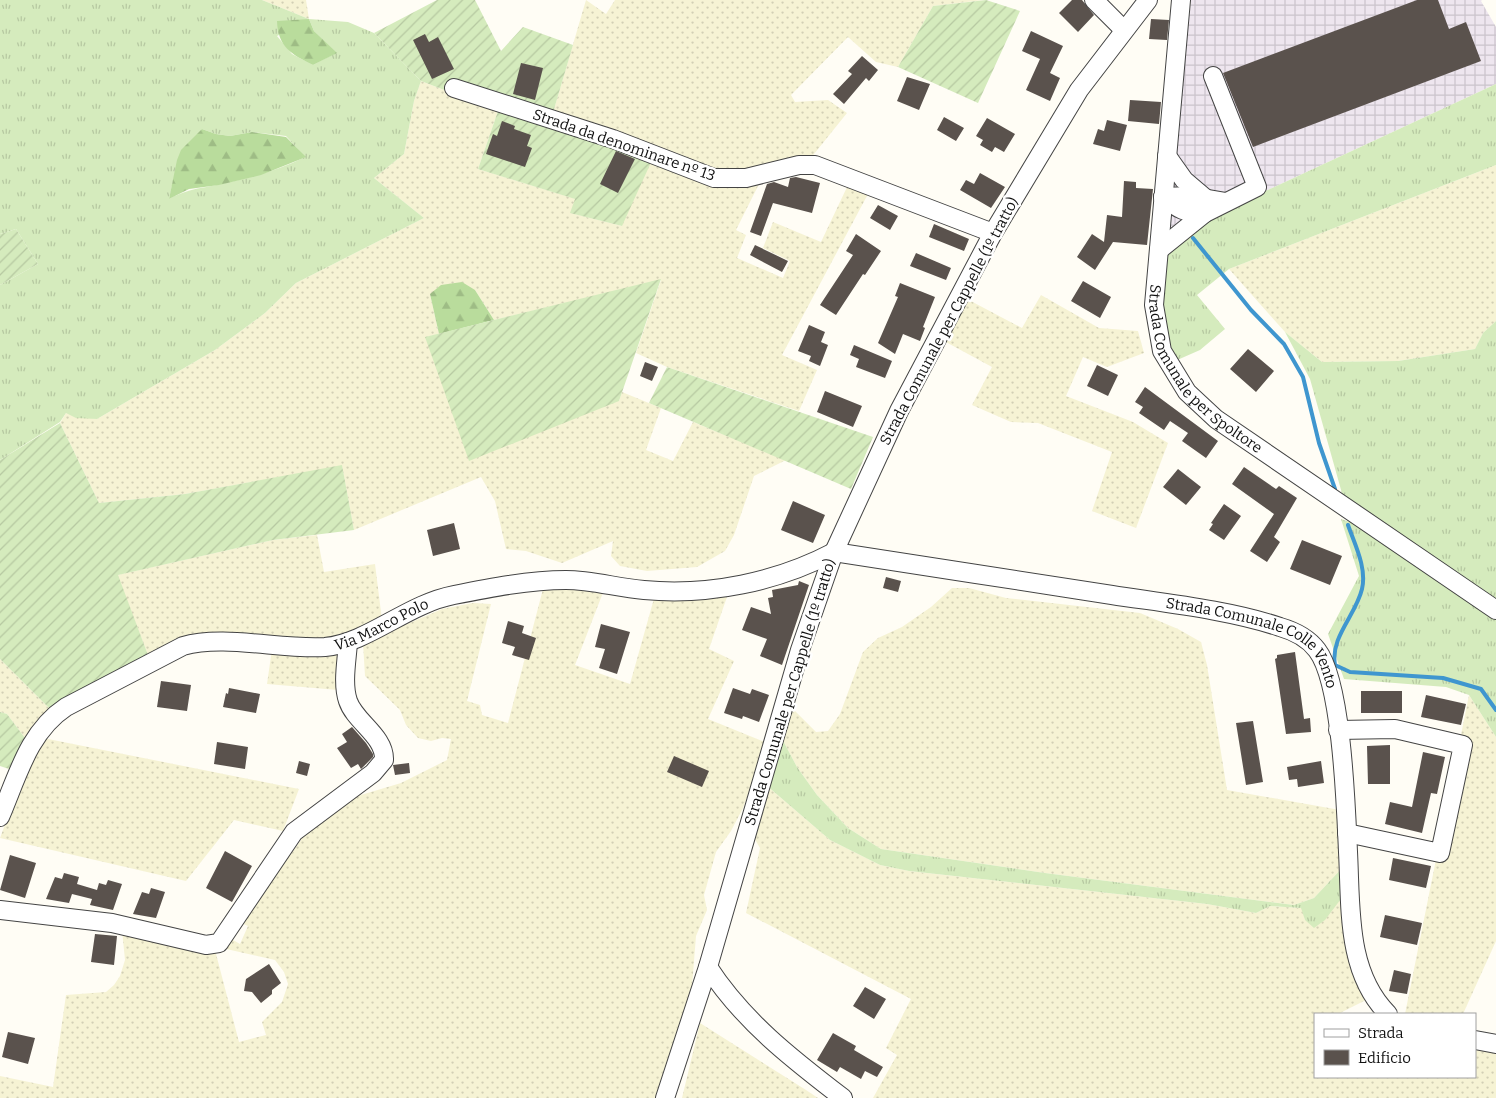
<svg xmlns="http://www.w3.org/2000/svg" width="1496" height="1098" font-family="Bitter,serif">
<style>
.industrial{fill:url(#industrial-grid)}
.farmland{fill:url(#farmland-dots)}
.grass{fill:url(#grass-tufts);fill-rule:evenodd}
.forest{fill:url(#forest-firs)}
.garden{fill:url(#garden-furrows)}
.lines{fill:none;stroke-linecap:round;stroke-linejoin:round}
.stream{stroke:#3f96cf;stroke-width:4}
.building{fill:#5a524d}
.minor-casing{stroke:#444;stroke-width:20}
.minor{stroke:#fff;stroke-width:18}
.labels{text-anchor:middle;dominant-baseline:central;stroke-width:5;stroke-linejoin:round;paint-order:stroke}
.street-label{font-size:15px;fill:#111;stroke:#fff}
</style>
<defs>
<pattern id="industrial-grid" width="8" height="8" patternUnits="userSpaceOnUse" patternTransform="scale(1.25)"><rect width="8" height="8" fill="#eee6ef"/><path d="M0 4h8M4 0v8" fill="none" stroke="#cbc4cc"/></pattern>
<pattern id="farmland-dots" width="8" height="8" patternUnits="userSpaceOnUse" patternTransform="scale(1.25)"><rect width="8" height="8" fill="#f6f3d4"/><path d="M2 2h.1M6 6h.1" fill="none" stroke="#d2cfb5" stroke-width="1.8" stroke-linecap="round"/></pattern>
<pattern id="grass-tufts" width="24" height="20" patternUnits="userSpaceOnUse" patternTransform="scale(1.25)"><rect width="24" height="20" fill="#d5ebbd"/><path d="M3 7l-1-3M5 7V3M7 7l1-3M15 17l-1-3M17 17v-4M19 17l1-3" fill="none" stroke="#b6c8a1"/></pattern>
<pattern id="forest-firs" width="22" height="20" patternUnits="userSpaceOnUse" patternTransform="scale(1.25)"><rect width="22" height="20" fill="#b9dc9c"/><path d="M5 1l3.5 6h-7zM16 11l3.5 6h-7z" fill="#9ebc85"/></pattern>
<pattern id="garden-furrows" width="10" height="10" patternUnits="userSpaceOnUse" patternTransform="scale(1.25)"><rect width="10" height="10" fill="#d5ebbd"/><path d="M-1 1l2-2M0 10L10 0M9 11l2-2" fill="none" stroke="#b6c8a1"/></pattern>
</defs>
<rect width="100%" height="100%" fill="#fffdf5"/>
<path class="industrial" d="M1191,0h291l-1,1 15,26v57l-282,131 -50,40z"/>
<path class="farmland" d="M262,0h44l3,19z
M586,0l20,14 9,-14h369l-51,6 -35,61 -22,-5 -28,-25 -57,58 4,7 33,-2 19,13 -45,56 -41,11 -25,50 10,5 -9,23 46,20 7,-17 -27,-13 10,-26 48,20 27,-57 20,9 -86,161 35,15 -18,41 -132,-44 -31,-14 25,-73 -167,40 -19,-30 -45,4 9,40 -13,3 193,64 3,-9 39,16 -15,42 27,11 20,-39 93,38 -32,16 -20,59 -9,16 -28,16 -50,4 -27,-5 -9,-10 2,-15 -51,22 -36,-12 -20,-2 -11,-48 -14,-24 -127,53 -12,-64 -157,28 -86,9 -39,-80 6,-10 31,6 118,-69 50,-37 31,-30 128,-65 -50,-40 30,-24 10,-53 7,-20 77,30 -20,58 98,30 -5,14 51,13 -70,-110z
M1496,165v156l-13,12 -8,16 -77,12 -76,1 -37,-30 -56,-63z
M1041,295l58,33 39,3 6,22 -37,14 -24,-10 -17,39 67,26 35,21 -32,85 -44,-17 20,-59 -74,-29 -27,-1 -39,-17 20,-38 -48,-26 23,-42 55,29z
M317,535l7,37 51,-8 7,56 -52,22h-28l-154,13 -31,-80 156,-35z
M566,584l38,6 -29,75 55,19 25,-89 73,-1 -19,55 25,12 -26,58 59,24 -24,65 -12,23 -15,21 -12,43 3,15 -11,26 -4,50 -25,87 -10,25h-657v-22l53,11 13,-92 40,-3 8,-7 6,-9 5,-16 -3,-30 93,20 24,92 27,-7 -4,-13 20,-20 6,-18 -4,-12 -9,-12 -53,-12 6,-11 12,7 8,-18 -11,-5 44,-67 7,4 13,-18 -6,-4 46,-35 60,-18 46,-23 4,-21 -9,-1 -11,3 -13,-3 -12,-13 -6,-15 -35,-34 -2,-33 79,-34 31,-6 18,1 -24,97 13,4 2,10 26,8 35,-134z
M952,588h17l37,10 134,15 38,16 23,13 6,23 20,125 113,20 3,57 -29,31 -20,7 -249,-32 -164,-24 -33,-21 -31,-33 -20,-28 -17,-32 9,-30 27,27 12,-1 12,-17 23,-62 15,-14 24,-11 29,-20z
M272,649h73l-7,41 -71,-6z
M0,659l52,52 -15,12 -12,15 -18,-24 -7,-2z
M1469,695l27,42v204l-33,73h-58z
M43,738l256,51 -16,42 -49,-11 -48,61 -186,-43 24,-65z
M766,785l64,55 50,25 29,6 298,33 49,9 14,-7 32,2 3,12 42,-29 23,107 -32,16h-23v63h160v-44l21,4v61h-623l24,-43 -11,-7 25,-49 -165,-86 14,-65 -7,-12z
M700,1023l106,67 12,8h-136z"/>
<path class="grass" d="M0,0h262l47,19 39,3 26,11 47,48 -7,20 -10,53 -30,24 50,40 -128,65 -31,30 -50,37 -118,69 -21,-1 -10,-5 -6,9 -60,38v-175l38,-21 -22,-35 -16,5zM309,19l5,12 22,22 -23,12 -21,-11 -15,-18zM202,129l14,5 14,2 22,-4 34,4 19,21c-26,13 -55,21 -84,27 -22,5 -31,4 -52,15l4,-18z
M1496,84v81l-267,104 -32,26 28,34 -25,21 -25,11 -16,-55 5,-51 50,-40z
M1496,321v416l-27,-42 -23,-8 -102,-8 -16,-45 31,-58 -18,-57 9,3 -40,-143 -25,-47 37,30 76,-1 77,-12 8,-16z
M780,735l17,32 20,28 31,33 33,21 164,24 249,32 20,-7 29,-31 4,24 -22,29 -11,8 -9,-8 -4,-12 -31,-2 -14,7 -49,-9 -298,-33 -29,-6 -50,-25 -64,-55z"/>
<path class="forest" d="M309,19l5,12 23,22 -24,12c-22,-11 -35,-18 -36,-44z
M202,129l14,5 14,2 22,-4 34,5 20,20 -45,18 -42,10 -30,4 -20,10 8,-39 4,-10z
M462,282l13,8 19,30 -55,14 -9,-40 11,-9z"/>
<path class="garden" d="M437,0h38l26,51 22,-24 50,18 -21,71 -100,-23 -31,-12 -47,-48z
M986,0l34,11 -42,92 -80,-36 35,-61z
M498,111l155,47 -31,68 -52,-13 5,-14 -97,-30z
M16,229l22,35 -38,21v-51z
M661,279l-42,122 -150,60 -44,-124z
M667,367l206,70 -22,52 -202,-86z
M60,423l39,80 86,-9 157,-29 12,65 -81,10 -155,35 30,80 -96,56 -52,-52v-199z
M0,712l7,2 18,24 -13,32 -12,-4z"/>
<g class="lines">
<path class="stream" d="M1193,238l58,72 33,34 19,33 16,66 16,46
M1348,525c7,20 19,43 14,64 -6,26 -32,48 -27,76l15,7 93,6 38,11 15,21"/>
</g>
<path class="building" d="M1072,0h10l12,15 -16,17 -19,-19z
M1417,0h21l11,29 17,-7 15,39 -228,86 -30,-74z
M1151,19l18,1 -2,20 -18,-1z
M1031,31l32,15 -13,27 10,5 -10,23 -24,-11 14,-31 -18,-8z
M425,34l4,8 9,-5 16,32 -22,10 -19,-39z
M862,56l16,14 -9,11 -3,-3 -22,26 -11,-10 19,-20 -4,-3z
M521,63l22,5 -8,32 -22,-6z
M907,77l23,7 -11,26 -22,-9z
M1130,100l31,2 -2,22 -31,-3z
M944,117l20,11 -8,13 -19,-11z
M987,118l28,16 -11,18 -9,-5 -3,5 -12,-7 3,-5 -7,-4z
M1107,120l20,5 -7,26 -27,-7 5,-15 6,2z
M502,121l13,5 -1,3 17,6 -4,11 5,2 -7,19 -39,-13 7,-20 4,2z
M616,151l19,8 -17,34 -18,-9z
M980,173l25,14 -14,21 -31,-18 6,-10 8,4z
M796,177l24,6 -8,30 -39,-10 -12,33 -11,-4 17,-48 7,-2 14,5 2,-9z
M1124,181l12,1v6l17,1 -6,56 -34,-3 -18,28 -18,-13 15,-23 12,8 3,-27 15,2z
M878,205l20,11 -8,14 -20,-12z
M934,224l35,15 -5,12 -35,-14z
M856,234l25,17 -16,24 -2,-1 -27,41 -16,-10 33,-50 -7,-4z
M755,245l33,16 -6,11 -32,-17z
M916,253l35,15 -5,12 -36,-14z
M1083,281l28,16 -11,21 -29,-17z
M900,283l35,14 -12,30 2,1 -5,13 -17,-7 -8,20 -17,-11 20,-46 -3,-1z
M809,325l16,7 -4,10 7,3 -8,21 -11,-5 2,-5 -13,-5z
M854,345l38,16 -7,17 -29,-11 3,-8 -9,-4z
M1248,349l26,22 -18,21 -26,-23z
M645,362l13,5 -6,14 -12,-5z
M1097,365l21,10 -10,21 -21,-10z
M1145,387l73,54 -12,17 -24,-17 6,-8 -18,-12 -6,9 -25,-17 4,-6 -8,-5z
M825,391l37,15 -9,21 -36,-15z
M1244,467l32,22 3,-3 18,12 -23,39 6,5 -13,20 -17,-11 24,-37 -42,-30z
M1178,469l23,18 -15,18 -23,-18z
M793,501l32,14 -12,28 -32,-13z
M1224,504l17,12 -17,24 -15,-10 4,-6 -2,-1z
M454,523l6,26 -27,7 -6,-26z
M1302,540l40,16 -12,29 -40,-16z
M886,577l15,4 -3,11 -15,-4z
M799,581l10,4 -27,80 -22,-9 7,-17 -25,-9 9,-23 20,7 -3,-16 5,-1 -1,-7 26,-5z
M508,621l16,5 -2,7 14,5 -7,22 -17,-5 3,-8 -13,-4z
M601,624l29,8 -13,42 -18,-6 6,-19 -10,-2z
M1295,652l9,67 6,-1 1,14 -25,2 -11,-75 2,-1v-3z
M161,681l30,4 -4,26 -30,-4z
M229,688l31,6 -4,19 -33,-6 3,-14 2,1z
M733,688l17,6 2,-5 17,6 -10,27 -16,-6 -1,3 -18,-6z
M1361,691h41v22h-41z
M1426,695l40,9 -5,21 -40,-8z
M1253,721l10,61 -17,3 -10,-62z
M352,727l14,16 7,11v3l-12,12 -3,-5 -7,4 -14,-20 10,-6 -5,-8z
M217,742l31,5 -3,22 -31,-5z
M1390,745v39h-22l-1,-38z
M1423,752l22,5 -8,37 -6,-1 -9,40 -37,-9 5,-22 22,5z
M674,756l35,15 -7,16 -35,-15z
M299,761l11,3 -3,12 -11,-3z
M1321,761l3,22 -26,4 -1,-8 -8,1 -2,-13z
M409,763l1,10 -15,2 -2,-10z
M225,851l27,15 -20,36 -26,-14z
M10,855l26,8 -11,35 -25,-8z
M1393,858l38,8 -5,22 -37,-8z
M64,873l15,4 -2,7 20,6 2,-7 7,2 2,-5 14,4 -9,26 -23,-5 2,-6 -20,-5 -3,9 -23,-4 9,-22 7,2z
M151,888l14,4 -9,26 -23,-4 9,-22 7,2z
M1385,915l37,8 -5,22 -37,-8z
M95,934l22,2 -3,29 -23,-3z
M269,964l12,19 -9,7v4l-11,9 -9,-11 -8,-1 2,-12z
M1394,970l17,4 -4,20 -18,-3z
M865,987l21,12 -12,20 -21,-13z
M8,1032l27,6 -7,26 -26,-7z
M833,1033l23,13 -2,4 29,17 -6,10 -12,-6 -4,8 -21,-12 -3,5 -20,-12z"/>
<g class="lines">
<defs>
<g id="minor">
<path d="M1094,0l30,30"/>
<path id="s1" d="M1181,0l-27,305 8,46 25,41 29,27 280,191"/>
<path d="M454,88l159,51 101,39h32l53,-13h16l178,68"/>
<path d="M1167,156l17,24 20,17"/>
<path d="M1163,197l28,-1 35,6"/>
<path d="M1163,197c13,11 25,18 42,16"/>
<path d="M1159,250l46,-37 52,-26 -44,-111"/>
<path d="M1338,730l57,-1 68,16 -23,108 -93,-20"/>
<path id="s2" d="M0,817c17,-39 28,-85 66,-110l117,-61c40,-12 99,4 142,1 43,-4 82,-43 129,-52 35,-7 75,-15 112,-15 26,0 52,8 78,10 65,6 133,-8 190,-38 93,14 185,29 278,43 52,8 118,15 168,32 14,4 28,11 37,23 25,32 29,158 31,202 3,55 -2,120 40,162"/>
<path d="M0,910l112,13 94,22 13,-2 75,-111 79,-59 11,-13c1,-24 -29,-38 -36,-59 -6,-18 -1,-41 0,-59"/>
<path d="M708,967c35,54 84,92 135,131"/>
<path d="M1475,1040l21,4"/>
<path d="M665,1098l43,-131 92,-317 34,-98 65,-141 94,-178 86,-143 69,-90"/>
</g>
</defs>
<use href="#minor" class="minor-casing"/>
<use href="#minor" class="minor"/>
</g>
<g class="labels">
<g class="street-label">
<text transform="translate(624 145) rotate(19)">Strada da denominare nº 13</text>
<text transform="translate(949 321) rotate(-62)">Strada Comunale per Cappelle (1º tratto)</text>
<text stroke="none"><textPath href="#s1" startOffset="390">Strada Comunale per Spoltore</textPath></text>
<text stroke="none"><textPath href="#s2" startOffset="466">Via Marco Polo</textPath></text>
<text stroke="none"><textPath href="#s2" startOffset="1370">Strada Comunale Colle Vento</textPath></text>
<text transform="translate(790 692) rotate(-73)">Strada Comunale per Cappelle (1º tratto)</text>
</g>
</g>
<rect x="1314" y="1013" width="162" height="65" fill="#ffffff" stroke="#a0a0a0"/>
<rect x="1324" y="1029" width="25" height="8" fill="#ffffff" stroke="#a0a0a0"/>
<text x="1358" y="1038" font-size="15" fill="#111111">Strada</text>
<rect x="1324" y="1050" width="25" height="15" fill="#5a524d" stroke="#a0a0a0"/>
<text x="1358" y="1063" font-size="15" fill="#111111">Edificio</text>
</svg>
